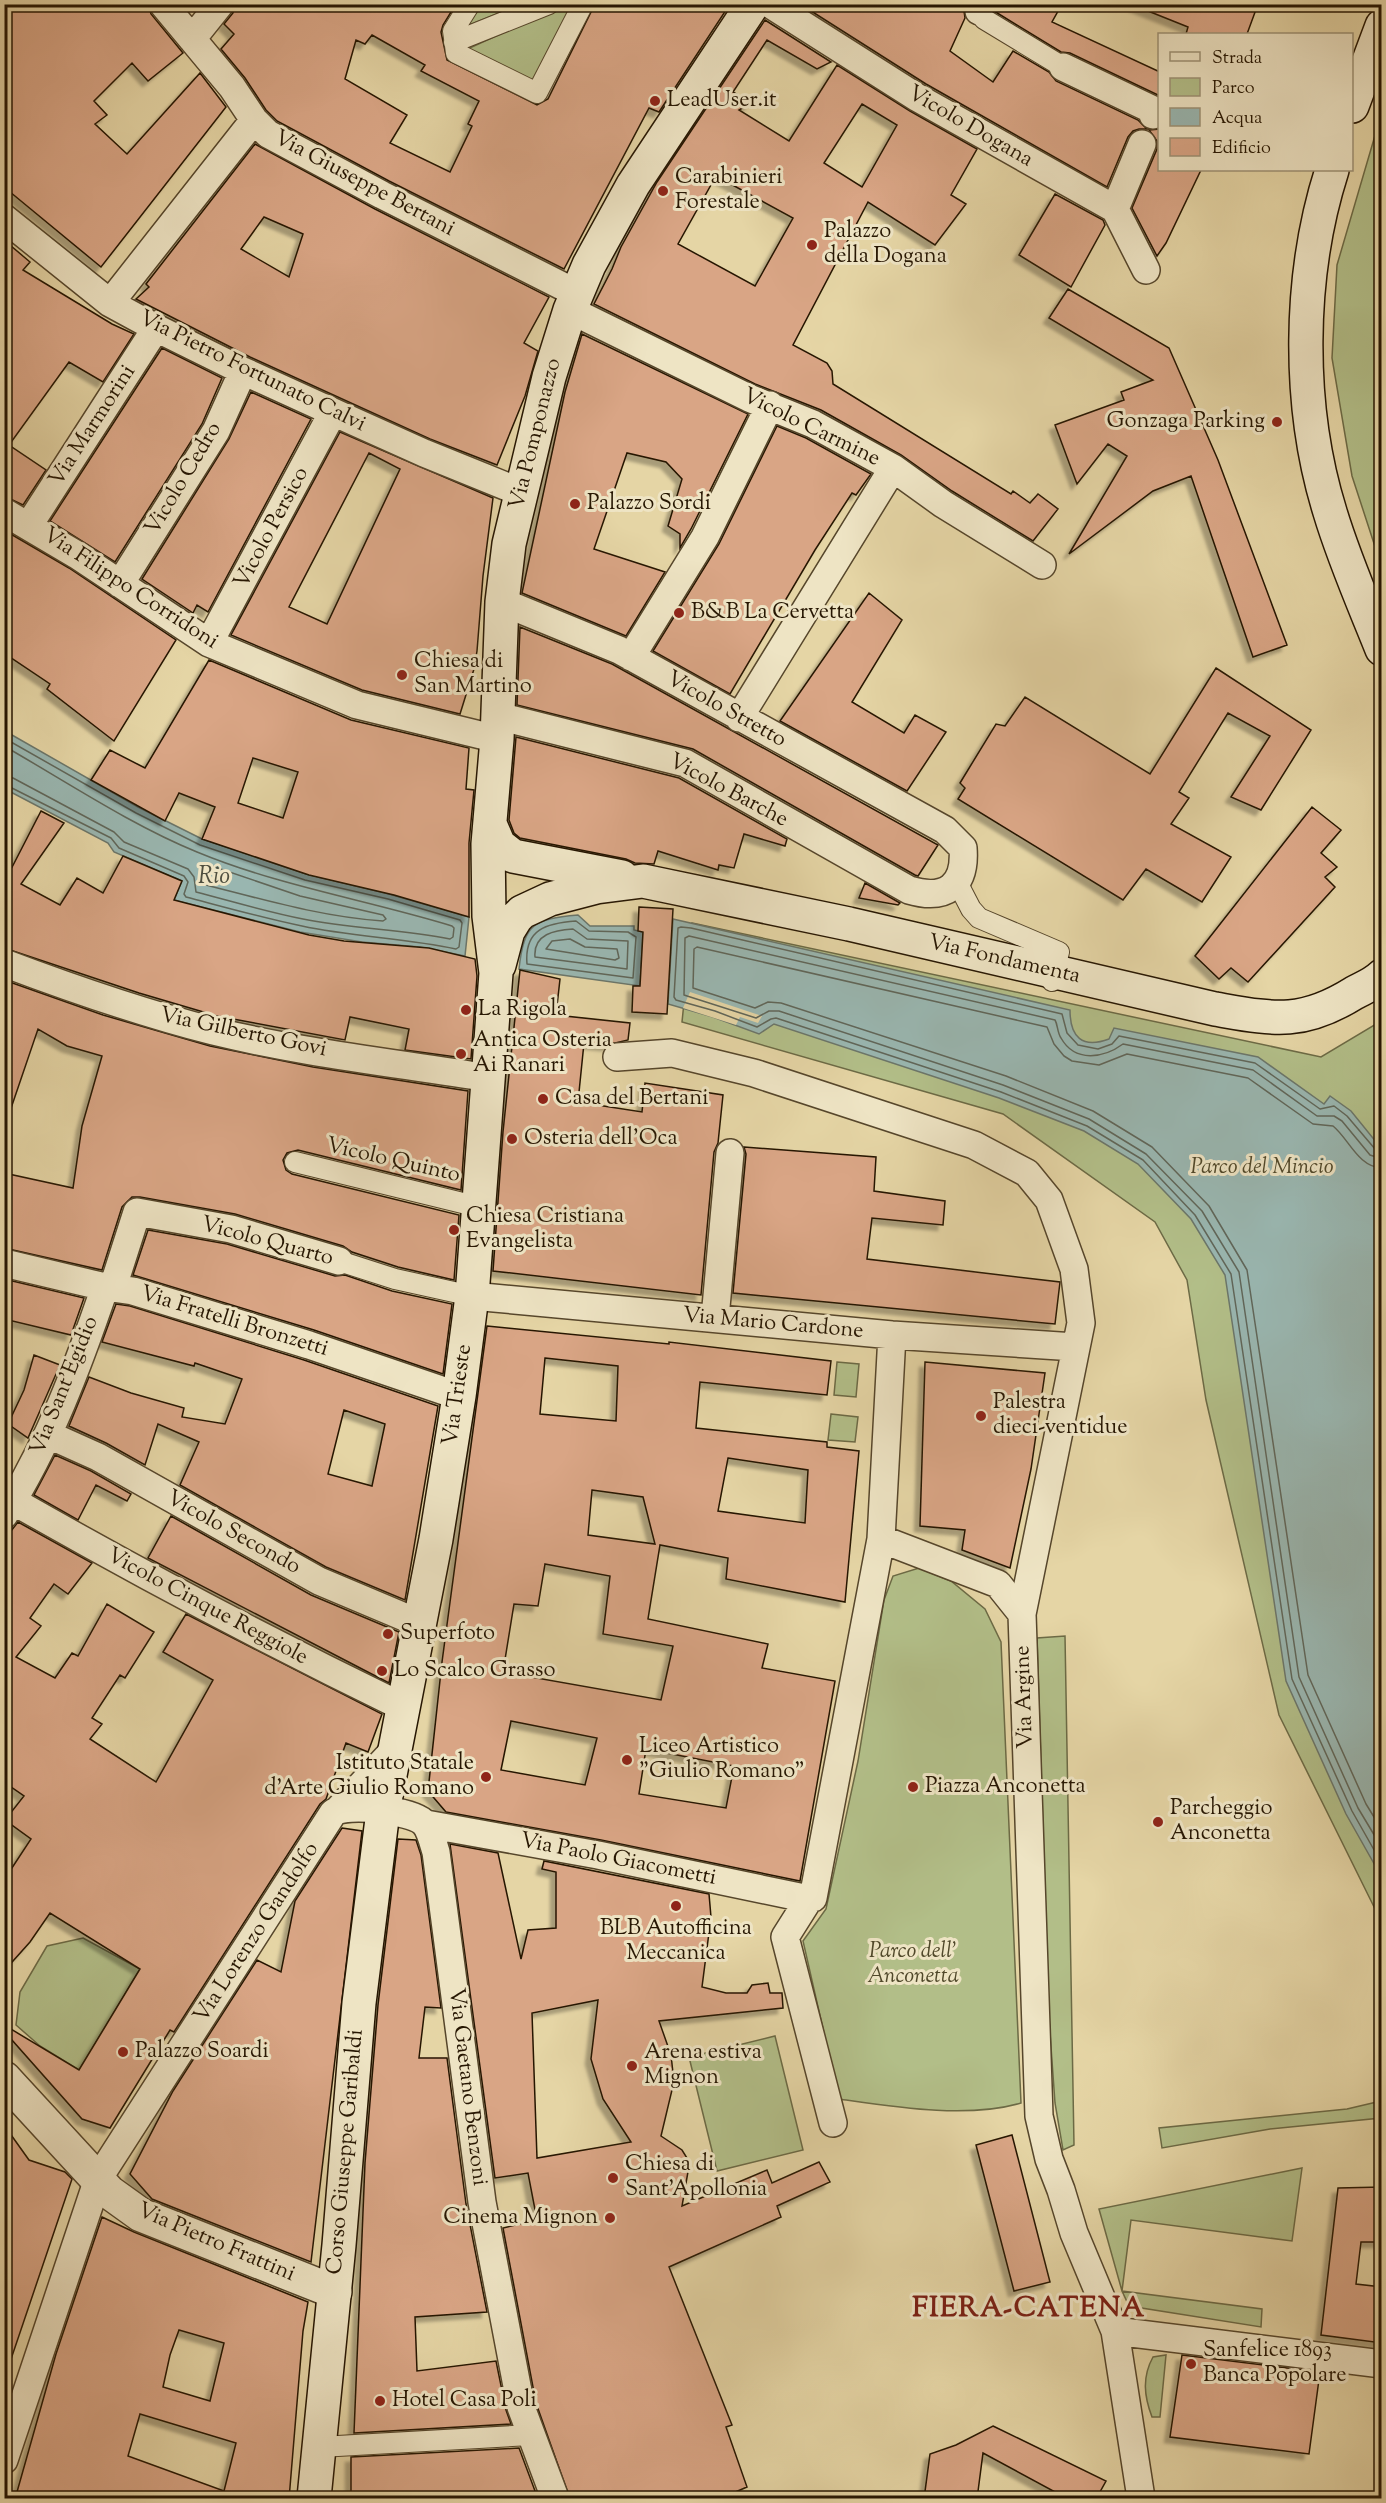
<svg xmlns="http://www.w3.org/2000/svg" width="1386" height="2503" font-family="'Sorts Mill Goudy',serif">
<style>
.green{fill:#b2be88;stroke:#6c6a45;stroke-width:1.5}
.water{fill:#99b6b0;stroke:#6b766a;stroke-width:1.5}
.pier{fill:#e5d5a5}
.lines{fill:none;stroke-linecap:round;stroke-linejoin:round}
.shore{stroke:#606659;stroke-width:1.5}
.building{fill:#d9a585;stroke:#261602;stroke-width:1.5;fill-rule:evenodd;filter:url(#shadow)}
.pedestrian-casing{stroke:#56462b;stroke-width:22}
.minor-casing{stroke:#56462b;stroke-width:30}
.tertiary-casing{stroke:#56462b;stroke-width:36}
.secondary-casing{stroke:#261602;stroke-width:36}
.pedestrian{stroke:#eee4c4;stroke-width:20}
.minor{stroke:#eee4c4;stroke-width:27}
.tertiary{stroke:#eee4c4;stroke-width:33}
.secondary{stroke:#eee4c4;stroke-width:33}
.poi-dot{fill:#8f2418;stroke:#eee4c4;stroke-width:2}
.labels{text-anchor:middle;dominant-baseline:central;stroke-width:6;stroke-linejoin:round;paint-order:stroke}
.poi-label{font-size:22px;fill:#261602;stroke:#eee4c4;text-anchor:start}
.street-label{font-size:22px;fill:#261602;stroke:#eee4c4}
.park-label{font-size:22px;font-style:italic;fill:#50482a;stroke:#eee4c4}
.water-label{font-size:24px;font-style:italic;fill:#4e4e3f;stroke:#eee4c4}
.district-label{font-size:28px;font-weight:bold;letter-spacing:1.5px;fill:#7a1f14;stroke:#eee4c4}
</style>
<defs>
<filter id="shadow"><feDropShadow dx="-5.5" dy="5.5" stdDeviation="1.5" flood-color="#0004"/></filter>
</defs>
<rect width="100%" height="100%" fill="#e5d5a5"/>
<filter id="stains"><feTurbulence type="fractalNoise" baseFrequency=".00333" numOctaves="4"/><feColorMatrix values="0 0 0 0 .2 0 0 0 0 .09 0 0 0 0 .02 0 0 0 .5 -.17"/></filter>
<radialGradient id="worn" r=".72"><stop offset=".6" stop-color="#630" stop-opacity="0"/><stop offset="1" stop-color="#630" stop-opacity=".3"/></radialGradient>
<path class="green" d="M478,5h40l-56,23z
M564,5h13l-42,81 -72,-35z
M1381,115v450l-29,-89 -20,-118 5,-93z
M692,923l629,134 60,-36v900l-102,-206 -73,-315 -19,-120 -32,-58 -152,-108 -321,-92z
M837,1362l22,2 -3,33 -22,-2z
M831,1414l27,3 -3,25 -27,-2z
M919,1568l32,13 34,28 16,33 20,461c-54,16 -126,4 -182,-4l-36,-158 23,-32 32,-148 26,-161 9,-24z
M1065,1636l9,509 -11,5 -8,-47 -6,-84 -12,-381z
M83,1938l57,31 -61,101 -39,-24 -24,-21 4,-33 27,-46z
M775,2036l28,114 -86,21 -28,-114z
M1381,2101v17l-111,11 -108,19 -3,-20 188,-19z
M1302,2168l-10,73 -161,-21 -9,71 140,18 -1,18 -132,-21 -7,-15 -23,-82z
M1166,2355l-6,62h-8c-8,-21 -10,-40 1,-60z"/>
<path class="water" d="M5,731l133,76 64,32 104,35 83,20 80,23 -4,39 -45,-9 -58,-5 -62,-10 -126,-32 8,-19 -68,-29 -6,-9 -103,-54z
M578,915l12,11h44v4l9,2 -3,54 -121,-17c5,-46 15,-50 59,-54z
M673,919l397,91c0,27 12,39 39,29l5,-11 144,29 66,47 6,-8 21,15 30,37v728l-35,-62 -60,-133 -61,-406 -34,-56 -53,-55 -54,-33 -85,-33 -225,-74 -15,10 -46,-17 -45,-13z"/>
<path class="pier" d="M690,992l72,24 -4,7 -18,-6 -4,8 -53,-17z"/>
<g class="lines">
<path class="shore" d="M4,738l132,75 64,32 105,35 83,19 72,21 2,3 -3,24 -3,2c-51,-11 -103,-12 -154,-23 -39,-8 -78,-19 -116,-29l-2,-3 4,-12 -4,-6 -65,-28 -8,-10 -107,-54
M4,746c63,36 127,79 193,106 82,34 170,48 255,74l2,2 -1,9 -3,2c-49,-10 -98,-10 -147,-20 -36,-7 -72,-18 -107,-27l-2,-15 -6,-8 -64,-27 -10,-10 -101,-54 -9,-1
M203,863l97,33 83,19 3,4 -3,2c-60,-4 -118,-21 -177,-36l-7,-18z
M576,921l13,10 39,1 8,5 -3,41 -106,-14c-3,-35 20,-41 49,-43z
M573,929l14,10 41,2 -1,28 -92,-12c-2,-23 20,-27 38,-28z
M570,939l15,8 32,2 2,9 -4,2 -69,-11 6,-8z
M1382,1151l-7,-2 -28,-33 -13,-10 -14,3 -65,-46 -136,-27 -7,8 -14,5 -20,-4 -11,-12 -5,-19 -371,-86 -10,-1 -3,1 -4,69 2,3 39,11 42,16 14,-8 5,-1 225,74 86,34 56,34 52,55 36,59 61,405 60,132 30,53
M1382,1159l-12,-4 -28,-34 -8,-5h-17l-64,-46 -130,-26c-19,14 -48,19 -62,-6 -4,-6 -3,-13 -6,-18l-366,-84 -4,2 -1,57 72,23 13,-7h10l224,74 86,34 57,35 56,57 37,61 60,405 59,131 24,40
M1382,1168c-24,-1 -33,-29 -49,-42l-20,-2 -65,-46 -121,-24 -28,11 -27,-4 -8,-5 -10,-12 -7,-17 -350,-80 -3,2 -1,39 62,20 13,-6 13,1 225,73 87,35 59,36 57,59 38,64 61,405 58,129 16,26"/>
</g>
<path class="building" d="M4,4h144l3,10 32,39 -35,28 -16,-18 -38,38 13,14 -12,9 32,30 73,-81 26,34 -125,160 -97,-80z
M235,4h221l-13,21 -2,7 6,28 90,45 11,-6 47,-95h135l-71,108 -10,-4 -85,161 -175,-88 -112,-60 -11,-11 -21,-32 -24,-29 13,-15 -10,-10 9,-11zM372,35l53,30 -4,6 58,30 -11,23 4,2 -22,46 -60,-29 17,-28 -62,-36 11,-39 9,4z
M800,4h163l2,14 -15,33 43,31 20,-31 36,21 7,9 82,39 9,9h-8l-6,2 -5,6 -21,50 -181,-103z
M994,4h68l-10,18 108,50v24l-90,-43 -9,-1 -67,-41z
M1258,4l-11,30h-61l2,-7 -55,-22z
M765,20l66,42 -14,7 -50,-29 -34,52 18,11 -12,7 50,31 48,-76 73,46 67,38 -26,46 15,9 -31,41 -67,-43 -75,143 34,18 5,8 1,13 178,110 2,-3 17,12 8,-9 20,15 -25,32 -81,-50 -51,-36 -80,-45 -66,-26 -161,-80 18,-35 9,-22 36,-65zM862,104l35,21 -35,62 -38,-24zM716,176l77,42 -38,68 -77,-42z
M1160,129v41h41l-35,73 -9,13 -25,-48 25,-59v-8l-8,-11z
M255,144l120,65 174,88 -25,46 14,8 -13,45 -28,69 -67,-26 -180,-82 -114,-58 13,-12 -3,-3zM264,217l39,17 -14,43 -48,-28z
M1055,194l48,26 2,5 -34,62 -52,-32z
M4,240l26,22 -7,8 89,54 22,10 -31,48 -34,-20 -60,83 37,25 -23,35 -19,-9z
M1068,289l101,59 49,112 69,185 -34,12 -62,-181 -38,15 -84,63 58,-98 -19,-12 -31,40 -22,-59 69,-25 -3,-8 32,-12 -104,-62z
M582,334l166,80 -57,115 -11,19v-14l-12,-8 14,-47 -16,-17 -39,-9 -33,96 71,23 -39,64 -104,-43 43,-201z
M162,348l60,30 -20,46 -87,138 -65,-41z
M251,392l60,27 -103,193 -11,-7 -4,8 -51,-34 87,-140z
M777,426l29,12 65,36 -15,21 -4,-2 -37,57 -85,144 -77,-43 66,-107z
M340,432l153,66 -10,78 -6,75 -3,18 -14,45 -98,-24 -131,-55zM369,453l31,16 -73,155 -38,-17z
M9,533l60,35 107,72 -62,101 -67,-52 3,-5 -46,-31v-112z
M869,593l33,27 -50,82 52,31 11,-18 31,17 -39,59 -127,-70z
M520,627l92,37 326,181 -20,31 -3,-1 -222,-126 -176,-44z
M209,660l142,60 118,28 -3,41 8,1 -5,53v74l-75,-22 -85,-20 -107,-36 13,-32 -36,-14 -14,28 -74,-41 19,-30 35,18zM253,758l45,14 -15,46 -45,-15z
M1216,668l95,62 -50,80 -30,-13 39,-61 -42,-23 -49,79 10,6 -18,26 60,33 -29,45 -56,-33 -23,31 -165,-101 7,-11 -5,-5 36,-59 9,2 20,-29 125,77z
M516,737l163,41 108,61 -2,7 -41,-12 -10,34 -15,-3 -1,5 -60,-19 -4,13 -19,-1 -9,-4 -106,-21 -6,-5 -5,-13z
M1312,807l29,23 -20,23 16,14 -12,10 10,10 -87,95 -17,-14 -12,11 -24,-23z
M41,811l23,12 -43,61 39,21 17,-27 26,15 20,-37 59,25 -8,19 135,35 35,6 85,7 46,11 2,17 -6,83 -66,-9 4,-21 -59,-12 -5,23 -128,-24 -78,-23 -135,-45v-73l3,2z
M865,883l35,20 -2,2 -39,-7z
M639,907l34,2 -6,105 -35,-2 1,-26h7l3,-54 -5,-1z
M520,970l40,9 -4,36 74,8 -2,17 -21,5 -23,-2 -6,59 64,10 3,-29 78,12 -5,48 -4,9 -13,143 -208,-24 10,-139z
M4,980l99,35 107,31 103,21 155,24 -7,99 -163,-40 -11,3 -4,7 3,10 6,4 167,41 -5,65 -56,-13 -46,-15 -9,-6 -108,-32 -95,-17h-8l-10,10 -20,63 -98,-22v-75l69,15 9,-62 20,-70 -35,-10 -29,-17 -30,88 -4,-1z
M744,1147l132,10 -2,34 71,10 -2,24 -71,-7 -5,41 193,23 -5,42 -322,-31 13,-139z
M148,1230l79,14 108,32 10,-1 47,16 60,13 -9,70 -129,-44 -181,-55z
M4,1279l80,19 -13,37 -67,-16z
M116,1304l14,2 174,54 134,46 -33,194 -79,-33 -146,-82 19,-43 -41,-18 -13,41 -39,-22 -37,-17 20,-49 42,16 53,15 -2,9 43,7 17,-45 -47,-16 -1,3 -92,-24zM344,1410l41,14 -13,62 -44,-12z
M487,1326l182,18v-2l162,19 -4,34 -127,-13 -4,46 131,14v5l32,4 -14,151 -119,-23 2,-21 -68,-13 -12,74 120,25 -6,24 73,13 -35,200 -199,-41 -155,-28 -18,-21 14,-129zM545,1358l73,8 -2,55 -76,-7zM728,1458l80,12 -3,53 -87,-12zM592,1490l51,7 12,47 -67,-9zM545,1564l65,12 -7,58 70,12 -12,54 -158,-28 11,-68 24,2zM511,1721l86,17 -12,47 -84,-15zM646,1749l88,17 -8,42 -87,-14z
M34,1355l26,10 -32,73 -20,-14 16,-34z
M925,1362l120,11 -14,96 -21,99 -48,-18 3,-20 -45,-4z
M55,1455l36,16 40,23 -4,7 -31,-16 -18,35 -44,-25z
M171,1516l140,79 88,37 -10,51 -241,-125z
M18,1522l74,41 -24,31 -14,-10 -24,34 11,8 -25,31 39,21 17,-25 6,3 29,-52 47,28 -29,46 -5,-3 -28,43 10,6 -12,15 66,43 57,-102 -50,-28 23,-38 196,100 -14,38 -22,-9 -20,56 -6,5 -146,228 -4,-2 -60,98 -28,-9 -78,-88 2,-5 73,44 61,-101 -90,-56 -20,29 -26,29v-91l27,-41 -26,-19 19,-24 -20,-14v-242z
M342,1828l20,3 -51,431 -159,-63 -22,-25 43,-83 84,-131 24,12 14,-71z
M398,1839l18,1 5,15 20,153 -16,-1 -6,51h28l19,146 21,108 -72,5 2,54 79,-10 10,49 5,14 -157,9 11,-270 13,-158z
M450,1844l48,9 23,106 7,-29 28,-2v-56l-14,-3 2,-8 165,33 2,23 -9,70 24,6h21l5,-8 16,-2 2,10h12l1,15 -124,13 12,34 2,18 -1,17 -11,46 21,14 5,8 2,8 -7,40 85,-36 5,13 47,-21 11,20 -53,24 4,11 -112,50 63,158 -6,2 21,60 -28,12h-149l-34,-96 -33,-175 34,-8 -9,-47 -33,5zM598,2000l-7,59 12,40 28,43 -94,16 -5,-145z
M4,2125l25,35 36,12 7,7 -64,189h-4z
M1012,2135l38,147 -36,9 -38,-146z
M1382,2187v55h-21l-5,42 26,3v56l-61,-8 17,-147z
M102,2217l32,15 174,70 -5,29 -14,168h-274l41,-145zM179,2330l45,13 -14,58 -47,-14 7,-32zM140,2414l96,29 -12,48 -96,-35z
M1182,2355l138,17 -11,82 -139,-17z
M993,2426l113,55 -10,18h-28l-85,-46 -6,46h-53l6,-45 26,-9z
M519,2448l19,51h-187v-42z"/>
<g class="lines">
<defs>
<path id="pedestrian" d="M470,4l-17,27 3,22 81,40 46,-89
M979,11l5,8 79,48
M454,42l95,-38
M957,882l14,27 8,9 80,34 -7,29
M295,1162l184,45
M339,1261l56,18 77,17
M320,2447l210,-12"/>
<path id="minor" d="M163,4l69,83 22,33 14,14 114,61 194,98
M770,4l148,94 197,111 31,61
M978,4l1,7
M192,39l28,-35
M1063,67l88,42 2,6
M1115,209l27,-65
M4,218l106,85 46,25 87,43 112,51 69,31 96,39
M110,303l144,-183
M570,310l179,88 64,26 80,44 50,36 99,61
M4,512l73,43 132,88 148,62 140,34
M29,525l127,-197
M120,584l96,-153 27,-60
M209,643l124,-231
M631,657l74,-120 65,-132
M498,716l187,47 224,127c37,11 57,-4 54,-42l-18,-18 -326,-180 -117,-48
M739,718l154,-250
M4,963c69,26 138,50 209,68 90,22 183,32 275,47
M617,1057l55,-4 82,20 220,72 53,28 22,27 25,69 7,54 -59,291 17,502 10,43 12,31 13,43 41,98 26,167
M4,1263l101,24 28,4 176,54 150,51
M113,1287l24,-75 94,17 108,32
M472,1296l420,39 183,12
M715,1318l15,-165
M49,1435l49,22 221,124 102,43
M13,1501c128,73 258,142 390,206
M4,1515c45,-71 74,-149 101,-228
M881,1539l117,45 24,30
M338,1810l57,-61
M426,1824l172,31 211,44
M833,2123l-48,-186 24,-38 4,-1 68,-359 11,-204
M1115,2331l267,33
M4,2460l94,-281 235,-366c14,-11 77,-2 90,9 7,6 10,21 13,30l46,350 39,205 34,91"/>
<path id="tertiary" d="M4,2078l105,114 32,23 194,77"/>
<path id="secondary" d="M1352,106l30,-80
M1332,170c-34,106 -35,236 -2,342 14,47 34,92 52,137
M490,824l9,21 14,11 109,21
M499,965l9,-34 8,-13 6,-6 28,-13 46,-12 47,-6 206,43 366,85c58,10 86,17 139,-16 9,-5 20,-9 28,-17
M314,2498l25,-253 20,-242 24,-192 53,-272 23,-143 13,-100 24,-323 -7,-57 -1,-72 9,-105 5,-137 7,-58 40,-167 21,-67 19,-45 44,-80 120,-181"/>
</defs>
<use href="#pedestrian" class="pedestrian-casing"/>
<use href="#minor" class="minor-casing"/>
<use href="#tertiary" class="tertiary-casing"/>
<use href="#secondary" class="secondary-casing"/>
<use href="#pedestrian" class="pedestrian"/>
<use href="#minor" class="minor"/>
<use href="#tertiary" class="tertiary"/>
<use href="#secondary" class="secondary"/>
</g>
<g class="poi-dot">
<circle cx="655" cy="101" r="6"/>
<circle cx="663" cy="191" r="6"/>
<circle cx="812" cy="245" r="6"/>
<circle cx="1277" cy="422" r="6"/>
<circle cx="575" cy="504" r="6"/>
<circle cx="679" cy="613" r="6"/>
<circle cx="402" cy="675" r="6"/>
<circle cx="466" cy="1010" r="6"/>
<circle cx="461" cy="1054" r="6"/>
<circle cx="543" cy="1099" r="6"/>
<circle cx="512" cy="1139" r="6"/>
<circle cx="454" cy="1230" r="6"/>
<circle cx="981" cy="1416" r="6"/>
<circle cx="388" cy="1634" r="6"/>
<circle cx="382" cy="1671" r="6"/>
<circle cx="627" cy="1760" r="6"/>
<circle cx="486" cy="1777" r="6"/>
<circle cx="913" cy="1787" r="6"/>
<circle cx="1158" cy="1822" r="6"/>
<circle cx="676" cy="1906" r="6"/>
<circle cx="123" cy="2052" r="6"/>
<circle cx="632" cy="2066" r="6"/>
<circle cx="613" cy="2178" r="6"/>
<circle cx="610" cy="2218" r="6"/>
<circle cx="1191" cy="2364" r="6"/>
<circle cx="380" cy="2401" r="6"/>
</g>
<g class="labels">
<g class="poi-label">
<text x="667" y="101">LeadUser.it</text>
<text x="675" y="178">Carabinieri<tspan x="675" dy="25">Forestale</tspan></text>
<text x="824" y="232">Palazzo<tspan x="824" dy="25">della Dogana</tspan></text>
<text x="1265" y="422" text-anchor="end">Gonzaga Parking</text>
<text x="587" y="504">Palazzo Sordi</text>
<text x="691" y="613">B&amp;B La Cervetta</text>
<text x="414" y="662">Chiesa di<tspan x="414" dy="25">San Martino</tspan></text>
<text x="478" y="1010">La Rigola</text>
<text x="473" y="1041">Antica Osteria<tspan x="473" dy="25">Ai Ranari</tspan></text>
<text x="555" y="1099">Casa del Bertani</text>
<text x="524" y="1139">Osteria dell'Oca</text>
<text x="466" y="1217">Chiesa Cristiana<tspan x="466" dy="25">Evangelista</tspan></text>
<text x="993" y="1403">Palestra<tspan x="993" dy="25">dieci-ventidue</tspan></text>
<text x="400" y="1634">Superfoto</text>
<text x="394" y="1671">Lo Scalco Grasso</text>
<text x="639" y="1747">Liceo Artistico<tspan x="639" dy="25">"Giulio Romano"</tspan></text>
<text x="474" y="1764" text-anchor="end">Istituto Statale<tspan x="474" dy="25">d'Arte Giulio Romano</tspan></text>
<text x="925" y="1787">Piazza Anconetta</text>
<text x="1170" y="1809">Parcheggio<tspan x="1170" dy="25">Anconetta</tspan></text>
<text x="676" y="1929" text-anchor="middle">BLB Autofficina<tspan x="676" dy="25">Meccanica</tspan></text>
<text x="135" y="2052">Palazzo Soardi</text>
<text x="644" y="2053">Arena estiva<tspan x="644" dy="25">Mignon</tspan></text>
<text x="625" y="2165">Chiesa di<tspan x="625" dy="25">Sant'Apollonia</tspan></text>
<text x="598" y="2218" text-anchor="end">Cinema Mignon</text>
<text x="1203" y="2351">Sanfelice 1893<tspan x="1203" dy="25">Banca Popolare</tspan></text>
<text x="392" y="2401">Hotel Casa Poli</text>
</g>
<g class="street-label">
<text transform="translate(970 127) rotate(30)">Vicolo Dogana</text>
<text transform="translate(364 184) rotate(28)">Via Giuseppe Bertani</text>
<text transform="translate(252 372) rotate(26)">Via Pietro Fortunato Calvi</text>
<text transform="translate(93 426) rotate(-57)">Via Marmorini</text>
<text transform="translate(811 428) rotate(26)">Vicolo Carmine</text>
<text transform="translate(536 434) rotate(-76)">Via Pomponazzo</text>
<text transform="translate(184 479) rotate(-59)">Vicolo Cedro</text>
<text transform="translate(272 528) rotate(-62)">Vicolo Persico</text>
<text transform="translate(130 589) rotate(33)">Via Filippo Corridoni</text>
<text transform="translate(726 710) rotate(29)">Vicolo Stretto</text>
<text transform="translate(728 791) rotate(28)">Vicolo Barche</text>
<text transform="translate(1004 960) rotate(13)">Via Fondamenta</text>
<text transform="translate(243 1033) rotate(12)">Via Gilberto Govi</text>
<text transform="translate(393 1161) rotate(13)">Vicolo Quinto</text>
<text transform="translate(267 1242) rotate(15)">Vicolo Quarto</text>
<text transform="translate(234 1322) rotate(17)">Via Fratelli Bronzetti</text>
<text transform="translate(773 1324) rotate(5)">Via Mario Cardone</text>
<text transform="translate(65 1386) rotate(-68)">Via Sant'Egidio</text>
<text transform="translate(458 1395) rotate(-82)">Via Trieste</text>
<text transform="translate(233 1533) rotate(29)">Vicolo Secondo</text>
<text transform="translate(207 1607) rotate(28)">Vicolo Cinque Reggiole</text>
<text transform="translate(1025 1697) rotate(-92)">Via Argine</text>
<text transform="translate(618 1860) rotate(11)">Via Paolo Giacometti</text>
<text transform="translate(257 1933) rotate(-57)">Via Lorenzo Gandolfo</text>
<text transform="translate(467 2087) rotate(83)">Via Gaetano Benzoni</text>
<text transform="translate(346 2152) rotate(-85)">Corso Giuseppe Garibaldi</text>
<text transform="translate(216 2243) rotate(23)">Via Pietro Frattini</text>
</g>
<g class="park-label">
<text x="1262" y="1168">Parco del Mincio</text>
<text x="913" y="1952">Parco dell'<tspan x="913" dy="25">Anconetta</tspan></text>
</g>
<g class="water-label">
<text x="214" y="877">Rio</text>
</g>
<g class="district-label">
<text x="1029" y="2309">FIERA-CATENA</text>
</g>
</g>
<rect width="1386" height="2503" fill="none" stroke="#e5d5a5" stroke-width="24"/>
<rect x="6" y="6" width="1374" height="2491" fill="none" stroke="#261602" stroke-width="3"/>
<rect x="12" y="12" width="1362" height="2479" fill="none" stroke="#261602" stroke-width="1.5"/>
<rect x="1158" y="33" width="195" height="138" fill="#eee4c4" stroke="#9e9276" stroke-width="1.5"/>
<rect x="1170" y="52" width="30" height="9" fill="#eee4c4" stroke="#9e9276" stroke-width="1.5"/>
<text x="1212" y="63" font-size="18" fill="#261602">Strada</text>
<rect x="1170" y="78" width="30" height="18" fill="#b2be88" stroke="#9e9276" stroke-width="1.5"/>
<text x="1212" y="93" font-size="18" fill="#261602">Parco</text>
<rect x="1170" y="108" width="30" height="18" fill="#99b6b0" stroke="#9e9276" stroke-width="1.5"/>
<text x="1212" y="123" font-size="18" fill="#261602">Acqua</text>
<rect x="1170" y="138" width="30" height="18" fill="#d9a585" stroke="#9e9276" stroke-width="1.5"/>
<text x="1212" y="153" font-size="18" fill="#261602">Edificio</text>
<rect width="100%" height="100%" filter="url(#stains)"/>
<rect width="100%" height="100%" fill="url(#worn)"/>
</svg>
